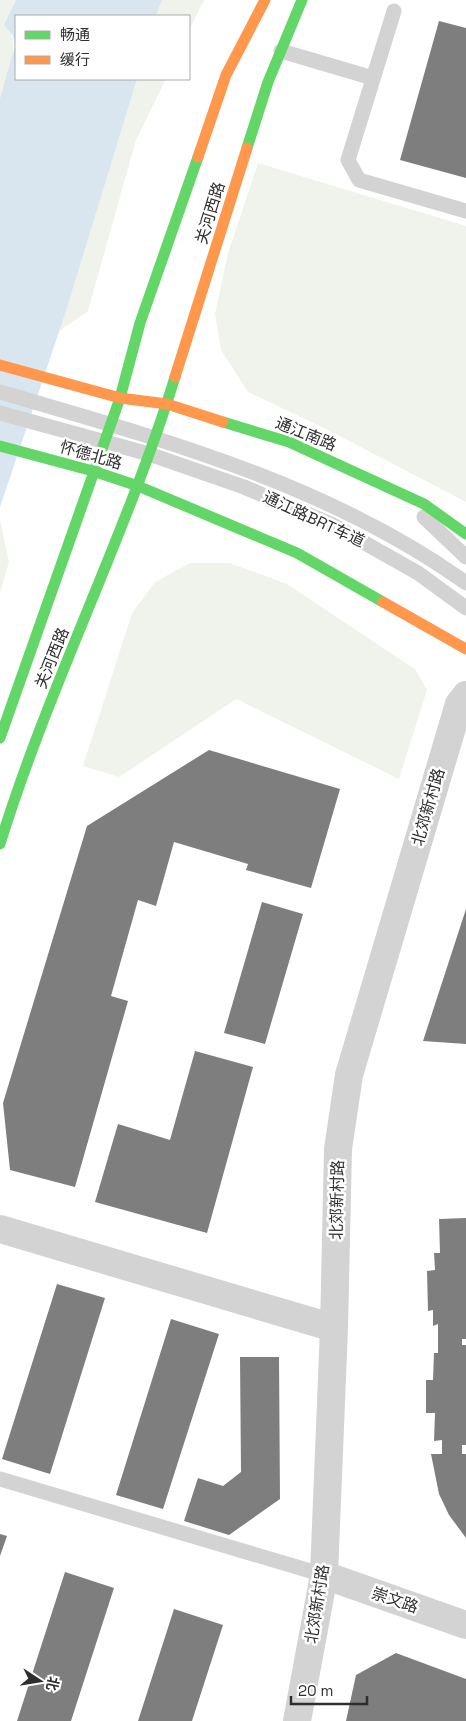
<svg xmlns="http://www.w3.org/2000/svg" width="466" height="1721" font-family="'Space Grotesk','Noto Sans SC',sans-serif">
<style>
.green{fill:#f0f3ec}
.water{fill:#d9e6f0}
.building{fill:#7e7e7e}
.lines{fill:none;stroke-linecap:round;stroke-linejoin:round}
.lane{stroke:#d3d3d3;stroke-width:15}
.street{stroke:#d3d3d3;stroke-width:28}
.fast{stroke:#63d668;stroke-width:11}
.slow{stroke:#ff974d;stroke-width:11}
.labels{text-anchor:middle;dominant-baseline:central;stroke-width:5;stroke-linejoin:round;paint-order:stroke}
.street-label{font-size:16px;fill:#2e2e2e;stroke:#fff}
</style>
<rect width="100%" height="100%" fill="#fff"/>
<path class="green" d="M0,0h16l-7,16 -1,14c14,14 -3,50 -8,68z
M162,0h42l-15,31v-15h-33z
M137,79h29l-30,61 -48,171 -30,21z
M258,163l208,63v276l-138,-72 -80,-38 -27,-42 -6,-36 13,-61z
M0,520l9,42 -9,31z
M190,563h40l57,21 128,85 12,21 -28,89 -163,-80 -117,78 -36,-11 49,-153 23,-31z"/>
<path class="water" d="M16,0h146l-6,16h-140v63h121l-72,235 -65,193v-409l15,-52 -2,-10 -9,-11z"/>
<path class="building" d="M439,21l27,7v150l-66,-18z
M209,750l131,39 -29,99 -65,-18 2,-6 -74,-22 -18,64 -18,-6 -27,96 17,5 -53,186 -65,-17 -7,-67 84,-277z
M262,902l41,12 -38,130 -41,-11z
M466,909v135l-43,-3z
M195,1051l58,16 -46,166 -112,-31 23,-78 52,16z
M466,1218v121h-4v6h4v100h-4v9h4v84l-17,-23 -10,-21 -8,-40h11v-14l-8,1 1,-28h-9v-33h7l1,-27h4v-29l-5,2v-16l-5,1 -1,-40 8,-1 -1,-17h6l-1,-34z
M57,1284l48,14 -55,176 -48,-15z
M171,1319l48,15 -56,175 -47,-14z
M240,1357h39l1,142 -51,36 -45,-14 14,-43 25,8 18,-14z
M0,1534l7,2 -7,20z
M65,1572l49,16 -43,133h-54z
M174,1609l49,16 -31,96h-54z
M396,1653l70,26v42h-120l10,-46z"/>
<g class="lines">
<path class="lane" d="M394,11l-46,149 11,20 107,31
M281,51l92,27
M0,392c161,47 328,92 466,191
M0,413l149,41 95,33 89,38 85,48 48,35
M424,517l42,40
M0,1479l324,96"/>
<path class="street" d="M0,1229l334,99
M324,1575l142,50
M297,1721l27,-146 10,-247 4,-179 11,-74 110,-371 7,-9"/>
<path class="fast" d="M247,148l21,-66 34,-82
M223,422l66,20 135,62 42,30
M0,446l93,25 45,15 159,67 86,49
M0,738l120,-340 20,-75 58,-166
M0,844c49,-159 126,-308 175,-467"/>
<path class="slow" d="M198,157l28,-82 39,-75
M0,365l120,33 47,6 56,18
M175,377l72,-229
M383,602l83,47"/>
</g>
<g class="labels">
<g class="street-label">
<text transform="translate(210 213) rotate(-73)">关河西路</text>
<text transform="translate(306 434) rotate(22)">通江南路</text>
<text transform="translate(91 455) rotate(16)">怀德北路</text>
<text transform="translate(314 519) rotate(25)">通江路BRT车道</text>
<text transform="translate(52 658) rotate(-68)">关河西路</text>
<text transform="translate(428 807) rotate(-74)">北郊新村路</text>
<text transform="translate(337 1200) rotate(-89)">北郊新村路</text>
<text transform="translate(395 1600) rotate(19)">崇文路</text>
<text transform="translate(317 1604) rotate(-81)">北郊新村路</text>
</g>
</g>
<rect x="15" y="15" width="175" height="65" fill="#ffffff" stroke="#ababab"/>
<rect x="25" y="31" width="25" height="8" fill="#63d668" stroke="#ababab"/>
<text x="60" y="40" font-size="15" fill="#2e2e2e">畅通</text>
<rect x="25" y="56" width="25" height="8" fill="#ff974d" stroke="#ababab"/>
<text x="60" y="65" font-size="15" fill="#2e2e2e">缓行</text>
<g transform="translate(40 1681) rotate(102)" stroke="#ffffff" stroke-width="4" paint-order="stroke">
<path d="M0-4L9 19L0 12L-9 19Z" fill="#2e2e2e"/>
<text y="-8" font-size="14" font-weight="bold" text-anchor="middle" fill="#2e2e2e">北</text>
</g>
<path d="M291 1696v8h76v-8" fill="none" stroke="#2e2e2e" stroke-width="2.5"/>
<text x="298" y="1696" font-size="15" fill="#2e2e2e" stroke="#ffffff" stroke-width="4" paint-order="stroke">20 m</text>
</svg>
